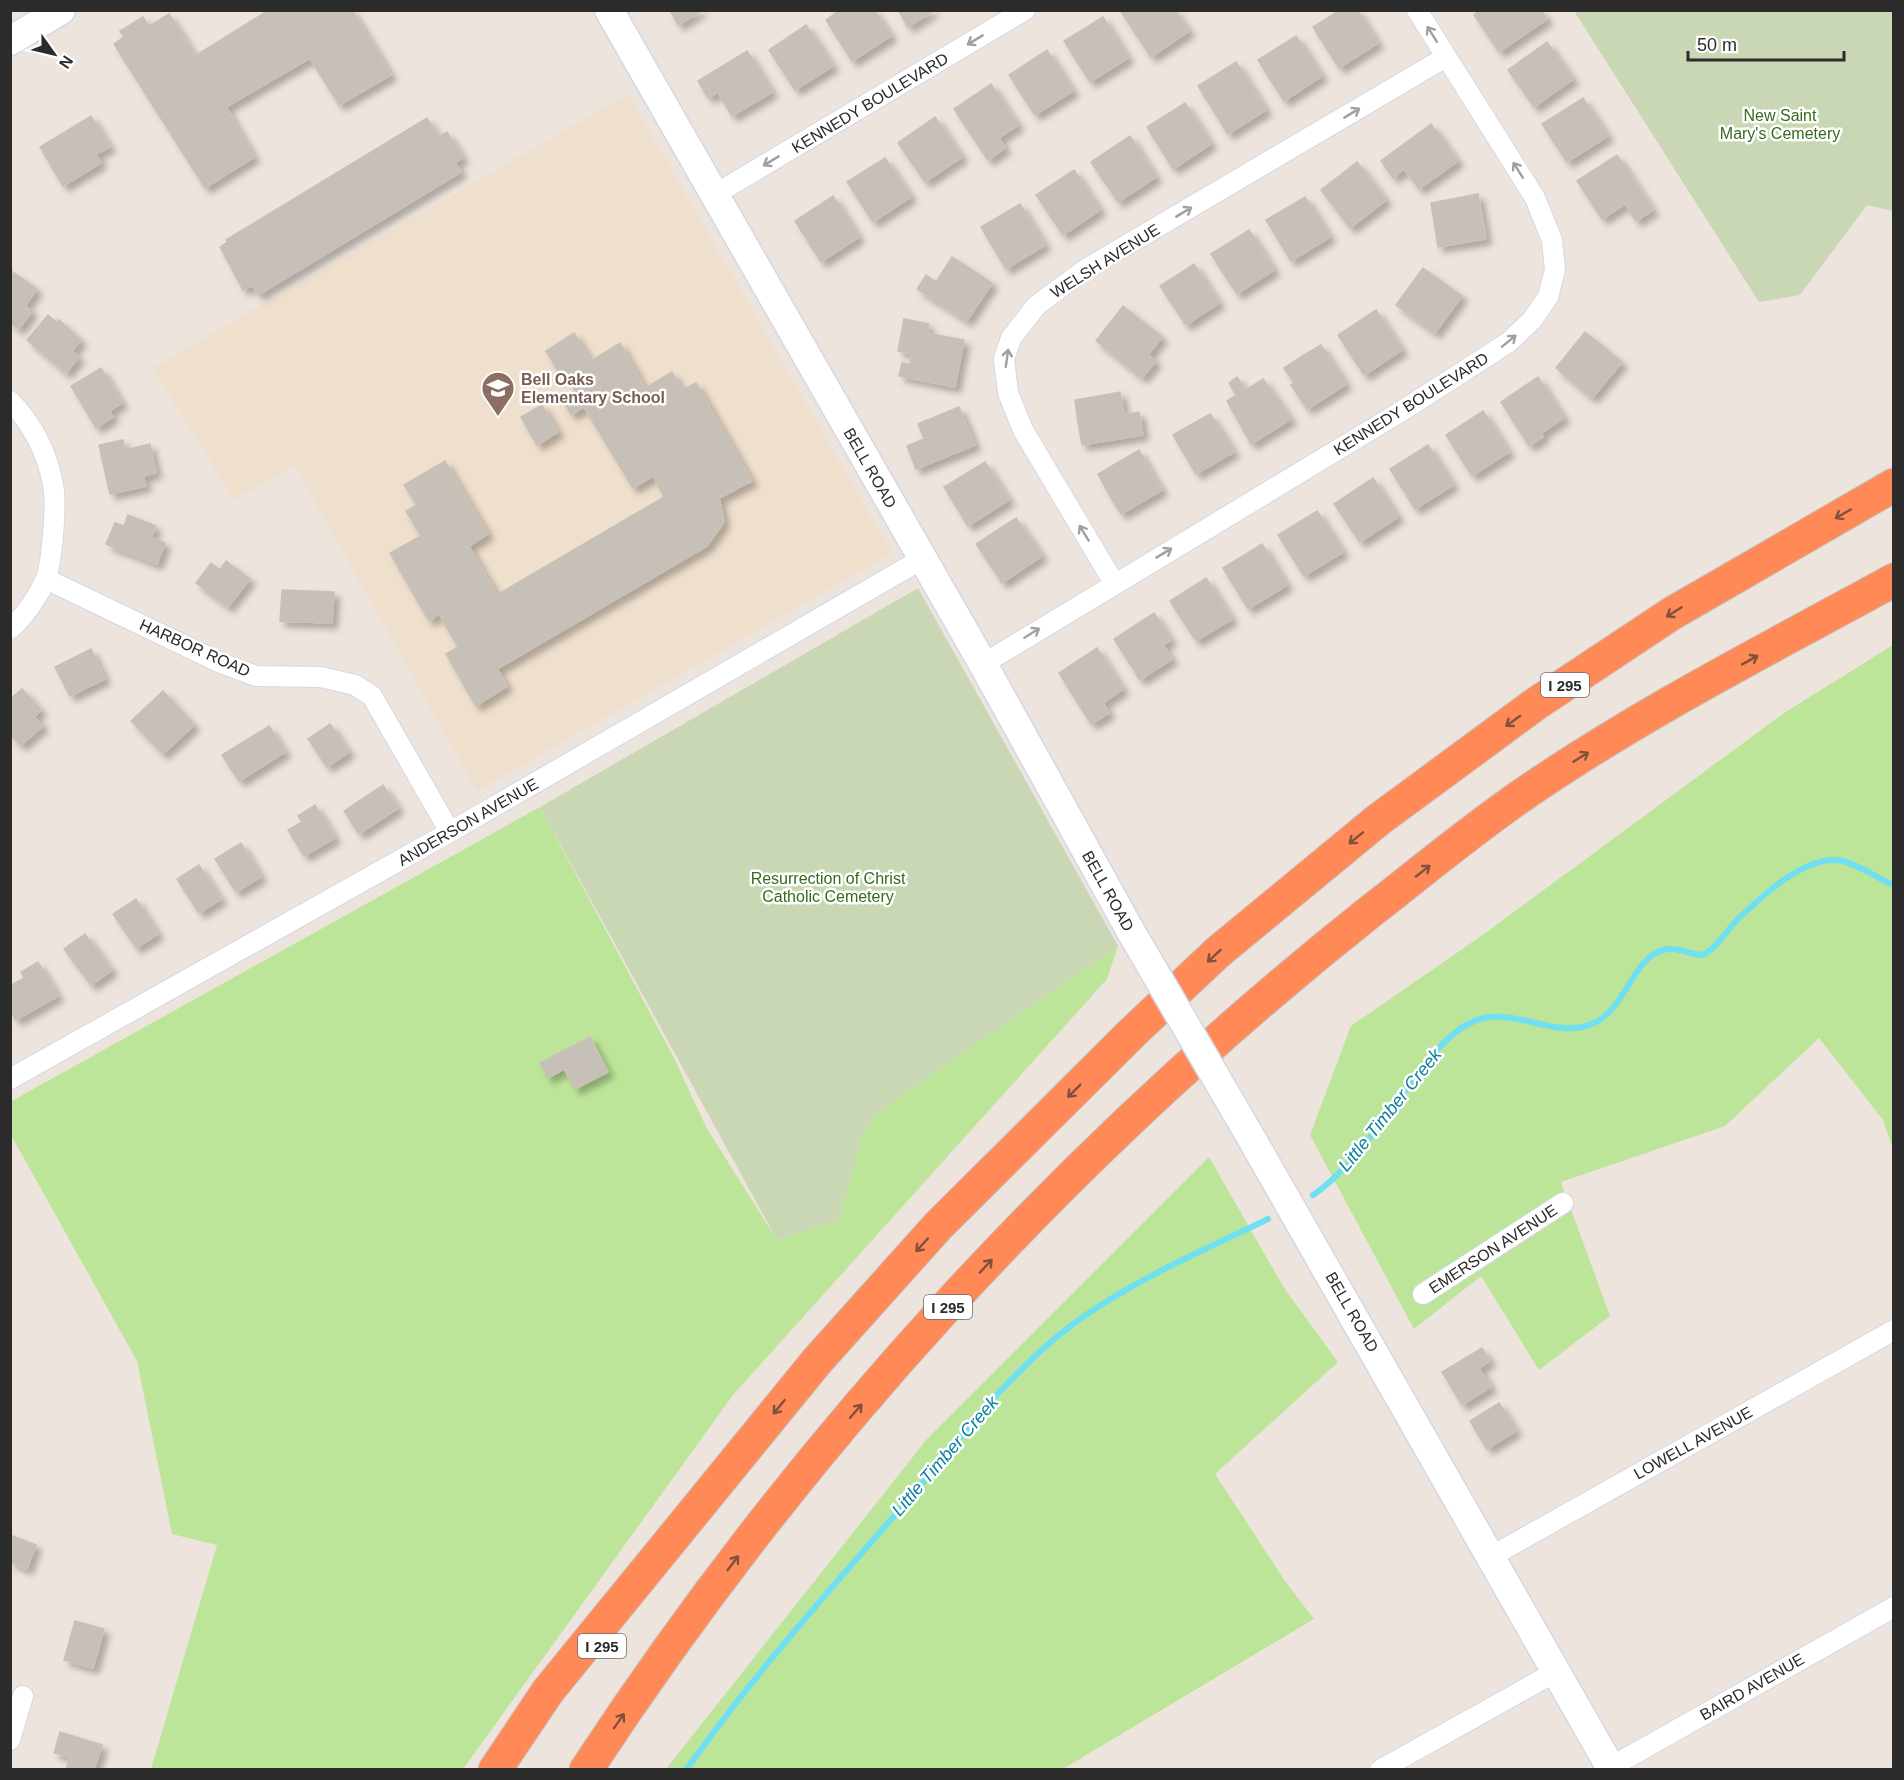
<svg xmlns="http://www.w3.org/2000/svg" width="1904" height="1780" font-family="Arial,sans-serif">
<style>
.education{fill:#efdfcd}
.green{fill:#bde599}
.cemetery{fill:#cad7b4}
.lines{fill:none;stroke-linecap:round;stroke-linejoin:round}
.stream{stroke:#6fdff1;stroke-width:6}
.building{fill:#c6c0b9;stroke:#c9c0b7;stroke-width:1.5;filter:url(#shadow)}
.street-casing{stroke:#d3d8e4;stroke-width:22}
.secondary-casing{stroke:#d3d8e4;stroke-width:31}
.highway-casing{stroke:#c4c4c4;stroke-width:35}
.street{stroke:#fff;stroke-width:20}
.secondary{stroke:#fff;stroke-width:28}
.highway{stroke:#ff8a57;stroke-width:33}
.secondary-bridge-casing{stroke:#d3d8e4;stroke-width:31;stroke-linecap:butt}
.secondary-bridge{stroke:#fff;stroke-width:28}
.oneway{stroke:#a0a0a0}
.oneway2{stroke:#80513d}
.labels{text-anchor:middle;dominant-baseline:central;stroke-width:5;stroke-linejoin:round;paint-order:stroke}
.shield{fill:#fff;stroke:#6b6b6b;stroke-width:1.5}
.shield-label{font-size:15px;font-weight:bold;fill:#2b2b2b}
.street-label{font-size:16px;fill:#2b2b2b;stroke:#fff}
.park-label{font-size:16px;fill:#356b19;stroke:#fff}
.education-label{font-size:16px;font-weight:bold;fill:#785e54;stroke:#fff;text-anchor:start}
.water-label{font-size:18px;font-style:italic;fill:#0b809f;stroke:#fff}
</style>
<defs>
<filter id="shadow"><feDropShadow dx="5.5" dy="5.5" stdDeviation="3" flood-color="#0004"/></filter>
</defs>
<rect width="100%" height="100%" fill="#ede4dd"/>
<path class="education" d="M628,94l264,459 -415,238 -182,-325 -61,34 -81,-132z"/>
<path class="green" d="M1893,645v504l-10,-29 -64,-82 -94,88 -164,56 49,134 -71,54 -58,-94 -67,53 -104,-194 41,-109 133,-92 300,-221z
M540,807l134,251 32,69 71,113 62,-20 23,-85 17,-24 239,-165 -11,33 -374,416 -270,374h-312l66,-224 -45,-11 -35,-173 -126,-226 -1,-33z
M1209,1157l75,131 54,74 -123,112 70,107 29,38 -251,150h-397l261,-330z"/>
<path class="cemetery" d="M1574,11h319v200l-26,-6 -67,90 -41,7z
M918,588l200,358 -239,165 -17,24 -23,85 -62,20 -237,-433z"/>
<g class="lines">
<path class="stream" d="M1313,1195c35,-23 70,-75 95,-109 17,-22 36,-49 60,-62 43,-24 86,20 128,-2 30,-15 37,-64 67,-72 14,-4 26,5 40,5 16,-9 22,-23 35,-36 24,-23 69,-66 105,-58 18,5 34,17 51,24
M686,1770c70,-99 150,-187 228,-277 51,-60 101,-128 166,-174 58,-41 124,-69 188,-100"/>
</g>
<path class="building" d="M269,10h83l39,65 -52,30 -29,-47 -84,49 28,50 -49,31 -91,-144 10,-7 -4,-6 23,-14 6,9 20,-12 26,42z
M670,10h32l-24,15z
M840,10h34l17,26 -39,25 -26,-41z
M898,10h36l-26,17z
M1120,10h55l14,21 -38,26z
M1340,10h17l21,33 -39,25 -26,-41z
M1480,10h61l6,9 -48,33 -25,-37z
M1103,17l25,41 -38,24 -26,-41z
M806,25l27,41 -38,24 -26,-40z
M1296,36l26,40 -38,25 -26,-41z
M1547,42l26,37 -39,28 -26,-37z
M1047,50l26,41 -38,24 -26,-40z
M747,51l25,41 -40,24 -14,-24 -10,6 -10,-17z
M1236,62l30,48 -38,24 -30,-48z
M991,84l27,41 -19,13 6,10 -17,12 -34,-51z
M1583,98l25,38 -41,26 -25,-38z
M1185,103l26,41 -38,25 -26,-42z
M91,116l19,31 -14,7 5,9 -38,23 -23,-39z
M935,117l27,40 -37,25 -27,-39z
M427,118l11,19 9,-5 16,26 -8,4 6,10 -203,123 -6,-10 -9,5 -23,-43 8,-5 -2,-2z
M1431,124l27,37 -39,28 -15,-20 -11,9 -12,-17z
M1130,136l26,41 -38,25 -27,-40z
M1617,155l36,55 -17,11 -11,-17 -23,15 -25,-38z
M885,158l26,39 -38,25 -26,-40z
M1357,162l29,38 -36,28 -29,-38z
M1074,170l26,40 -37,25 -27,-40z
M1478,194l8,45 -48,8 -7,-44z
M833,196l26,41 -38,25 -26,-41z
M1305,197l25,40 -39,24 -25,-41z
M1020,204l25,41 -39,24 -25,-42z
M1249,230l25,40 -37,24 -26,-40z
M952,257l40,26 -25,38 -50,-32 9,-14 10,7z
M1194,264l25,39 -33,22 -26,-39z
M1423,268l39,28 -27,37 -39,-28z
M13,272l24,17 -12,17 7,5 -13,18 -9,-6z
M1123,306l39,31 -14,18 8,6 -14,17 -46,-37z
M1376,310l26,40 -38,25 -26,-40z
M48,315l9,8 2,-3 22,20 -9,11 7,6 -13,16 -39,-33z
M904,319l25,5 -2,9 37,7 -9,47 -56,-11 3,-13 8,1 2,-10 -14,-3z
M1585,332l37,30 -30,36 -36,-30z
M574,333l17,28 29,-18 25,45 27,-16 10,18 14,-7 56,98 -33,17 5,24 -17,24 -210,123 10,17 -31,20 -30,-52 12,-7 -19,-33 -10,7 -39,-68 31,-17 -15,-25 11,-6 -13,-20 41,-24 43,73 -19,12 28,49 167,-98 -11,-21 -20,12 -49,-81 -13,8 -9,-17 13,-7 -8,-17 -5,4 -16,-27z
M1321,345l25,39 -18,12 -26,-40z
M1302,356l26,40 -21,13 -16,-24 3,-2 -10,-15z
M101,368l21,35 -13,8 4,6 -17,11 -25,-42z
M1237,377l35,54 -21,13 -24,-43 9,-6 -7,-12z
M1538,377l26,41 -23,15 2,4 -14,9 -28,-44z
M1263,379l28,40 -19,12 -26,-41z
M1120,392l4,22 -46,8 -3,-22z
M542,405l16,27 -21,13 -16,-28z
M959,407l16,38 -59,24 -9,-23 17,-7 -6,-15z
M1483,411l26,41 -37,24 -26,-41z
M1139,412l4,23 -61,10 -4,-23z
M1210,414l24,38 -19,11 -23,-39z
M1192,424l23,39 -19,11 -23,-39z
M123,440l2,10 25,-6 6,29 -13,3 3,10 -36,8 -11,-49z
M1428,445l25,40 -38,24 -25,-40z
M1139,450l12,22 -41,24 -12,-22z
M985,462l24,38 -41,26 -24,-39z
M1151,472l11,18 -41,24 -11,-18z
M1373,478l25,39 -38,25 -26,-38z
M1317,511l26,41 -39,24 -26,-41z
M128,515l28,11 -5,11 14,6 -8,21 -51,-20 9,-21 9,3z
M1016,518l26,38 -40,27 -26,-39z
M1262,544l25,41 -39,24 -25,-41z
M226,561l24,18 -22,28 -32,-24 15,-20 9,7z
M1206,578l26,41 -36,22 -26,-40z
M282,590l52,2 -2,31 -52,-2z
M1154,613l17,27 -8,5 9,14 -32,21 -26,-41z
M1097,648l26,41 -20,14 6,10 -18,11 -32,-51z
M91,649l14,30 -35,17 -15,-29z
M22,689l19,21 -7,7 9,9 -22,19 -11,-10v-36z
M163,691l31,34 -31,29 -32,-33z
M330,724l19,28 -22,15 -19,-28z
M269,726l16,26 -46,29 -17,-26z
M383,785l15,23 -39,26 -15,-23z
M315,805l20,33 -31,18 -16,-26 14,-8 -4,-6z
M241,843l20,34 -25,15 -21,-33z
M199,865l22,34 -22,14 -22,-34z
M136,899l22,35 -22,14 -23,-34z
M85,934l27,36 -21,15 -27,-36z
M38,962l20,34 -42,24 -6,-9v-25l14,-8 -3,-6z
M590,1037l18,35 -33,17 -11,-20 -16,9 -8,-15z
M1482,1348l8,13 -11,7 12,19 -29,18 -20,-33z
M1499,1403l17,28 -29,18 -17,-28z
M10,1535l26,10 -9,24 -17,-7z
M75,1621l29,8 -11,39 -29,-8z
M60,1732l42,13 -8,25h-28l4,-13 -16,-4z"/>
<g class="lines">
<defs>
<path id="street" d="M714,195l311,-185
M10,401c22,22 38,53 43,84 4,17 -1,80 -8,96 -8,16 -21,36 -35,48
M46,579l175,84 35,13 65,1 34,8 17,11 78,136
M1114,583l-91,-153 -15,-37 -4,-34 7,-21 26,-33 49,-36 360,-212
M983,664l414,-250 112,-72 23,-22 16,-23 7,-27 -3,-30 -17,-42 -118,-188
M10,1079l440,-247 472,-273
M1423,1294l140,-91
M1492,1556l402,-226
M10,1740l13,-44
M1611,1767l283,-160
M1380,1770l177,-99"/>
<path id="secondary" d="M609,10l374,654 147,266
M10,41l51,-31
M1253,1141l359,629"/>
<path id="highway" d="M495,1770l53,-79 269,-330 121,-135 195,-194 85,-80 160,-132 159,-117 134,-89 223,-129
M586,1770c213,-325 481,-618 785,-859 49,-38 98,-79 150,-115 117,-81 247,-147 373,-216"/>
</defs>
<use href="#street" class="street-casing"/>
<use href="#secondary" class="secondary-casing"/>
<use href="#highway" class="highway-casing"/>
<use href="#street" class="street"/>
<use href="#secondary" class="secondary"/>
<use href="#highway" class="highway"/>
<defs>
<path id="secondary-bridge" d="M1130,930l123,211"/>
</defs>
<use href="#secondary-bridge" class="secondary-bridge-casing"/>
<use href="#secondary-bridge" class="secondary-bridge"/>
</g>
<defs><path id="oneway-shaft" d="M-6 0H5M1.5-3L5.5 0L1.5 3" fill="none" stroke-width="1.6" stroke-linecap="round" stroke-linejoin="round" transform="scale(1.5)"/></defs>
<g class="oneway">
<use href="#oneway-shaft" transform="translate(1432 34) rotate(-122)"/>
<use href="#oneway-shaft" transform="translate(975 40) rotate(149)"/>
<use href="#oneway-shaft" transform="translate(1352 113) rotate(-31)"/>
<use href="#oneway-shaft" transform="translate(771 161) rotate(149)"/>
<use href="#oneway-shaft" transform="translate(1518 170) rotate(-122)"/>
<use href="#oneway-shaft" transform="translate(1184 212) rotate(-31)"/>
<use href="#oneway-shaft" transform="translate(1509 341) rotate(-39)"/>
<use href="#oneway-shaft" transform="translate(1007 358) rotate(-82)"/>
<use href="#oneway-shaft" transform="translate(1084 533) rotate(-121)"/>
<use href="#oneway-shaft" transform="translate(1164 553) rotate(-31)"/>
<use href="#oneway-shaft" transform="translate(1032 633) rotate(-32)"/>
</g>
<g class="oneway2">
<use href="#oneway-shaft" transform="translate(1843 514) rotate(150)"/>
<use href="#oneway-shaft" transform="translate(1674 612) rotate(148)"/>
<use href="#oneway-shaft" transform="translate(1750 660) rotate(-29)"/>
<use href="#oneway-shaft" transform="translate(1513 721) rotate(144)"/>
<use href="#oneway-shaft" transform="translate(1581 757) rotate(-32)"/>
<use href="#oneway-shaft" transform="translate(1356 838) rotate(141)"/>
<use href="#oneway-shaft" transform="translate(1423 871) rotate(-38)"/>
<use href="#oneway-shaft" transform="translate(1214 956) rotate(137)"/>
<use href="#oneway-shaft" transform="translate(1074 1091) rotate(135)"/>
<use href="#oneway-shaft" transform="translate(922 1245) rotate(132)"/>
<use href="#oneway-shaft" transform="translate(986 1266) rotate(-47)"/>
<use href="#oneway-shaft" transform="translate(779 1407) rotate(129)"/>
<use href="#oneway-shaft" transform="translate(856 1411) rotate(-49)"/>
<use href="#oneway-shaft" transform="translate(733 1563) rotate(-53)"/>
<use href="#oneway-shaft" transform="translate(619 1721) rotate(-55)"/>
</g>
<defs>
<symbol id="school-pin" viewBox="-11 -11 22 30"><path d="M0 17L-7.5 6A9.5 9.5 0 1 1 7.5 6Z" fill="#8d6e63" stroke="#fff"/><path d="M0-5L7-2L0 1L-7-2ZM-4 1L0 2.5L4 1V4Q0 6-4 4Z" fill="#fff"/></symbol>
</defs>
<g fill-rule="evenodd">
<use href="#school-pin" x="479" y="369" width="38" height="52"/>
</g>
<g class="labels">
<g class="shield">
<rect x="1541" y="673" width="48" height="24" rx="4.5"/>
<rect x="924" y="1295" width="48" height="24" rx="4.5"/>
<rect x="578" y="1634" width="48" height="24" rx="4.5"/>
</g>
<g class="shield-label">
<text x="1565" y="685">I 295</text>
<text x="948" y="1307">I 295</text>
<text x="602" y="1646">I 295</text>
</g>
<g class="street-label">
<text transform="translate(870 103) rotate(-31)">KENNEDY BOULEVARD</text>
<text transform="translate(1105 261) rotate(-32)">WELSH AVENUE</text>
<text transform="translate(1411 404) rotate(-32)">KENNEDY BOULEVARD</text>
<text transform="translate(870 468) rotate(60)">BELL ROAD</text>
<text transform="translate(195 648) rotate(24)">HARBOR ROAD</text>
<text transform="translate(468 822) rotate(-30)">ANDERSON AVENUE</text>
<text transform="translate(1108 891) rotate(61)">BELL ROAD</text>
<text transform="translate(1493 1249) rotate(-33)">EMERSON AVENUE</text>
<text transform="translate(1352 1312) rotate(60)">BELL ROAD</text>
<text transform="translate(1693 1443) rotate(-29)">LOWELL AVENUE</text>
<text transform="translate(1752 1687) rotate(-30)">BAIRD AVENUE</text>
</g>
<g class="park-label">
<text x="1780" y="115">New Saint<tspan x="1780" dy="18">Mary's Cemetery</tspan></text>
<text x="828" y="878">Resurrection of Christ<tspan x="828" dy="18">Catholic Cemetery</tspan></text>
</g>
<g class="education-label">
<text x="521" y="379">Bell Oaks<tspan x="521" dy="18">Elementary School</tspan></text>
</g>
<g class="water-label">
<text transform="translate(1390 1110) rotate(-51)">Little Timber Creek</text>
<text transform="translate(945 1456) rotate(-49)">Little Timber Creek</text>
</g>
</g>
<rect width="1904" height="1780" fill="none" stroke="#2b2b2b" stroke-width="24"/>
<g transform="translate(54 54) rotate(124)" stroke="#ffffff" stroke-width="4.5" paint-order="stroke">
<path d="M0-4.5L10 22L0 15L-10 22Z" fill="#2b2b2b"/>
<text y="-9" font-size="16" font-weight="bold" text-anchor="middle" fill="#2b2b2b">N</text>
</g>
<path d="M1688 51v9h156v-9" fill="none" stroke="#2b2b2b" stroke-width="3"/>
<text x="1697" y="51" font-size="18" fill="#2b2b2b" stroke="#ffffff" stroke-width="4.5" paint-order="stroke">50 m</text>
</svg>
